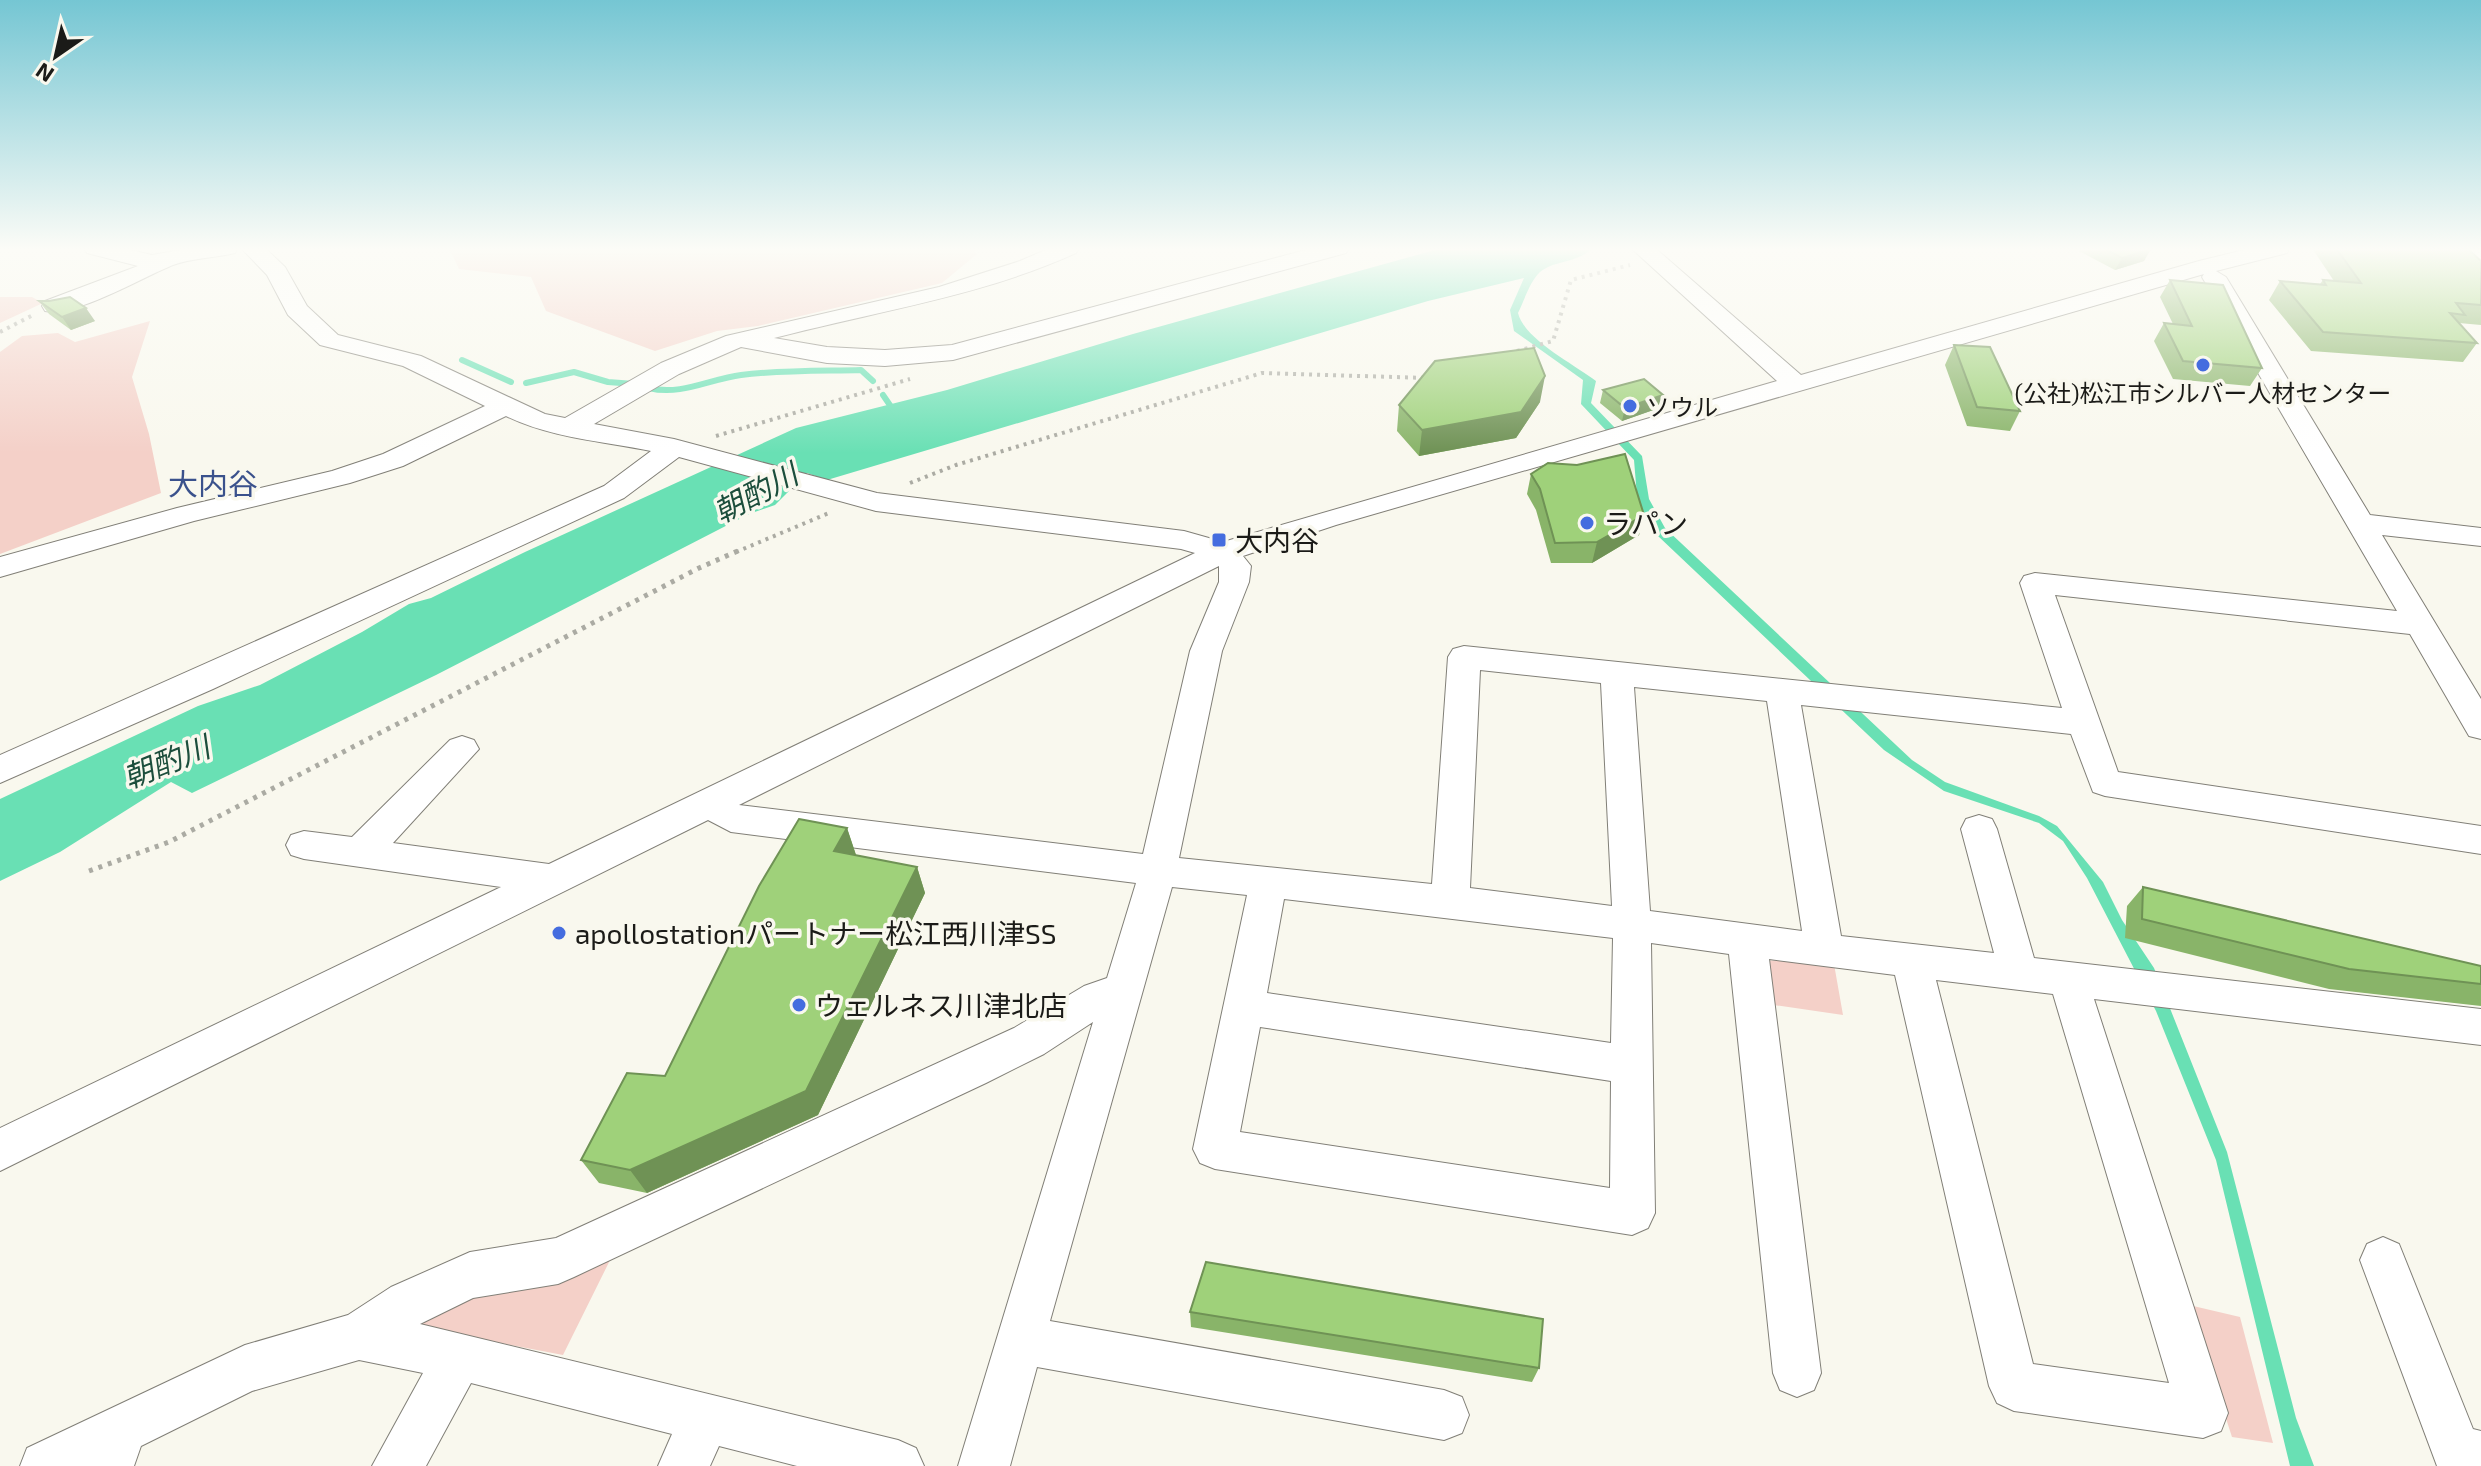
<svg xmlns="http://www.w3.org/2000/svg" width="2481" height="1466" font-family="'Exo 2','Noto Sans JP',sans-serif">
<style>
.green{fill:#f4d0c8}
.water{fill:#69e0b4}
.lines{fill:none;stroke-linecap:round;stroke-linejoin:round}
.stream{stroke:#69e0b4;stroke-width:6}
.minor-casing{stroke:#817f77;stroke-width:2}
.path-far1{stroke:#ababa3;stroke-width:4;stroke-dasharray:3 5;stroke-linecap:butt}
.path{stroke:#ababa3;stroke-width:5;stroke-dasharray:4 6;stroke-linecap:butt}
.minor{fill:#fff;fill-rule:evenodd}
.wall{fill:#89b469}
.shaded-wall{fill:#6f9255}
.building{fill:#9fd17a;stroke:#6f9255;stroke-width:2}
.poi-dot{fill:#456ddf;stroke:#f9f8ee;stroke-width:3}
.labels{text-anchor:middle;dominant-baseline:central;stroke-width:7;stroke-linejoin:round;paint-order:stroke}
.far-poi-label{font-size:24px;fill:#1b1b18;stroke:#f9f8ee}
.poi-label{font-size:28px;fill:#1b1b18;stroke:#f9f8ee;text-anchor:start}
.neighbourhood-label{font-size:30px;fill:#3a518c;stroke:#f9f8ee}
.water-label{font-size:30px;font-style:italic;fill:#1c4e3c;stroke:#f9f8ee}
</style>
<rect width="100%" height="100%" fill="#f9f8ee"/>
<path class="green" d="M449,248h524l4,6 -35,29 -184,43 -41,5 -62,20 -109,-40 -15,-34 -72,-8z
M0,297h32l11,6 -43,20z
M150,321l-18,56 17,57 12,59 -161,61v-202l22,-16 36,-3 17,9z
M1761,960l73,4 9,51 -76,-11z
M616,1248l-53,107 -146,-28 12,-19z
M2189,1305l51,12 33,126 -41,-6z"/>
<path class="water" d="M1442,248h151c-20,17 -36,11 -53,24 -10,9 -16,29 -22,41 6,26 56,51 78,68l-5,22 51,53 7,43 16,29 247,232 33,22 94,34 18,10 46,56 19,38 32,48 73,184 69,266 18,48h-24l-74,-306 -60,-149 -69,-133 -24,-37 -24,-18 -95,-32 -60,-41 -226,-214 -15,-19 -6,-21 -3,-36 -53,-56 2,-24 -69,-49 -4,-21 14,-32 -96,23 -601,179 -20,-7 -32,32 -26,9 -313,161 -244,118 -21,-11 -111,70 -60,29v-82l198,-93 62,-21 102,-53 47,-28 22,-6 94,-46 271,-124 151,-38 186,-56z"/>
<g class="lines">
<path class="stream" d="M462,360l49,22
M526,383l48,-11 34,10 26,2
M649,388c32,8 61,-9 92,-13 40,-5 80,-4 120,-5l12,11
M883,395l13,19"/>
<defs>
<path id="minor" d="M84,248h38l30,7 40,-7h46l-3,5c-20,5 -43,5 -62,12 -28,11 -99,53 -128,46l-3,-5 3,-5 93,-35 -51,-13z
M241,248h24l20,19 22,39 31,29 83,21 124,58 20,4 96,-55 65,-27 213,-49 81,-26 30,-13h29l-3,5c-97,44 -199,58 -302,85l53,9 58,3 67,-5 361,-97h36l-3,5 -393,107 -68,6 -58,-3 -86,-16 -62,27 -85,50 80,15 203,54 307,38 39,11 554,-161 -146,-133h24l146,127 398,-114 53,-13h38l-3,5 -71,18 10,6 144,238 111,13v18l-99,-11 99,164v40l-12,-3 -59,-102 -355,-39 63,177 363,54v28l-376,-58 -12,-4 -22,-58 -270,-29 40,231 153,17 -33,-124 5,-10 13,-4 13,4 5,10 37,129 447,51v36l-387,-46 134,414 -7,18 -18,7 -189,-27 -17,-8 -8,-17 -94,-411 -126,-16 52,414 -7,17 -17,7 -17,-7 -7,-17 -44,-419 -78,-11 4,270 -7,15 -16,7 -417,-66 -15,-6 -7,-14 54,-254 -75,-8 -122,434 394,69 18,7 7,18 -7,18 -18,7 -407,-73 -27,99h-52l135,-444 -49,32 -58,29 -412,194 -16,7 -85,14 -53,26 478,116 18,8 8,18h-127l-78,-20 -9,20h-52l14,-32 -201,-51 -45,83h-54l51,-93 -64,-13 -107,31 -111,55 -7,20h-114l7,-18 218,-103 103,-30 43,-28 79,-35 86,-14 458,-210 70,-42 23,-8 29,-95 -405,-51 -23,-12 -708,351v-43l501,-241 -197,-28 -13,-4 -5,-10 5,-10 13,-4 48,6 98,-97 12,-4 12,4 5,9 -86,94 156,21 646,-311 -14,-4 -305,-38 -197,-54 -55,41 -411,191 -213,94v-28l604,-269 47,-35c-49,-10 -100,-13 -145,-35l-103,50 -53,17 -156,38 -194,56v-20l177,-49 155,-37 51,-17 102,-48 -82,-40 -83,-21 -32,-30 -21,-40zM2204,274l-2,3 195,334 -362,-38 -11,3 -4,7 42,125 -598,-62 -11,3 -5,8 -16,227 -253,-26 43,-207 27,-69 2,-16 -8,-10 93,-31zM1219,566v16l-29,69 -47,203 -404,-49zM1480,670l121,13 11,223 -142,-18zM1634,687l133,14 35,230 -152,-20zM1284,899l329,39 -2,105 -344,-50zM1936,980l117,14 116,389 -136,-19zM1260,1027l351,54 -1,107 -370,-56z
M2383,1237l16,7 74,185 8,2v35h-44l-77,-206 7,-16z"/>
</defs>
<use href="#minor" class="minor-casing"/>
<path class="path-far1" d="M0,332l35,-18
M1517,351l36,-10 18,-61 59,-15
M716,436l194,-57
M910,483l46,-18 306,-92 165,5
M736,552l93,-39"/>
<path class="path" d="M89,871l80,-29 530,-274 41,-18"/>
<use href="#minor" class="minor"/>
</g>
<path class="wall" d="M2080,248h69l-5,13 -29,9 -36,-19z
M2312,248h155l14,13v64l-22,-2 18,20 -14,19 -152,-11 -42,-51 11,-19 40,3 3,-4 11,1z
M2170,280l92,88 -12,18 -77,-7 -19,-38 10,-18 9,1 -13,-27z
M39,301l56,20 -24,9 -22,-16z
M1954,345l66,66 -10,20 -43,-5 -22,-61z
M1603,390l60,5 -4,13 -37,13 -22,-18z
M1540,402l-24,36 -97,18 -22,-25 2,-26z
M1531,474l113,41 -5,20 -47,28h-41l-15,-53 -9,-16z
M847,828l9,27 61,12 8,26 -107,222 -171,78 -48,-10 -18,-23 84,-84z
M2143,887l338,79v40l-152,-17 -204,-51 2,-32z
M1190,1312l349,56 -7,14 -341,-55z"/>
<path class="shaded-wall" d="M2151,249l-7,12 -29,9 7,-12z
M86,308l9,13 -24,9 -9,-13z
M1545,376l-5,26 -24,36 -97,18 3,-26z
M1663,395l-4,13 -37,13 3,-13z
M1644,515l-5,20 -47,28 5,-21z
M847,828l9,27 -12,22 -10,-26z
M917,867l8,26 -107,222 -171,78 -17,-23z"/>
<path class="building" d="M2103,248h46l2,1 -29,9z
M2336,248h131l14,13v44l-25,-2 9,12 -15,-2 27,30 -154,-11 -43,-51 46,4 -3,-5 38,3z
M2170,280l53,5 39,83 -79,-7 -19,-38 28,3z
M70,297l16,11 -24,9 -23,-16h10z
M1954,345l36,2 30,64 -43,-4z
M1534,348l11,28 -24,36 -99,18 -23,-25 36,-44z
M1644,379l19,16 -38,13 -22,-18z
M1625,454l19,61 -47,27 -42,1 -15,-54 -9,-15 17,-11 29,2z
M799,819l48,9 -13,23 83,16 -111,224 -176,79 -49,-10 46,-87 38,3 94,-190z
M2143,887l338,79v18l-132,-15 -207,-50z
M1206,1262l337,57 -4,49 -349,-56z"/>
<linearGradient id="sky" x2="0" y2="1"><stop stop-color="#75c6d3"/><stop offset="0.55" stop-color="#fcfcf7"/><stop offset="1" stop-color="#fcfcf7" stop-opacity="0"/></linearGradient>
<rect width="2481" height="453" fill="url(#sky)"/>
<g class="poi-dot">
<circle cx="2203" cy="365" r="8"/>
<circle cx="1630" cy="406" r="8"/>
<circle cx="1587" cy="523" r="8"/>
<rect x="1211" y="532" width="16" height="16" rx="4"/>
<circle cx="559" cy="933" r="8"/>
<circle cx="799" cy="1005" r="8"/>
</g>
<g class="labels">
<g class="far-poi-label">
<text x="2203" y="392">(公社)松江市シルバー人材センター</text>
<text x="1646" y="406" text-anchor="start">ソウル</text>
</g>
<g class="poi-label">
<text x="1603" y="523">ラパン</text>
<text x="1235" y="540">大内谷</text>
<text x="575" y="933">apollostationパートナー松江西川津SS</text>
<text x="815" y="1005">ウェルネス川津北店</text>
</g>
<g class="neighbourhood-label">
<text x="213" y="483">大内谷</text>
</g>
<g class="water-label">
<text transform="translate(755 492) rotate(-28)">朝酌川</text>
<text transform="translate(166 761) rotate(-22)">朝酌川</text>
</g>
</g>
<g transform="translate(56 56) rotate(214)" stroke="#f9f8ee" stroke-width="6" paint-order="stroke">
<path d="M0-6L14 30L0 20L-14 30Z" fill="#1b1b18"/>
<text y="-12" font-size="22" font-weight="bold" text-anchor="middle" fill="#1b1b18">N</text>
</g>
</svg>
